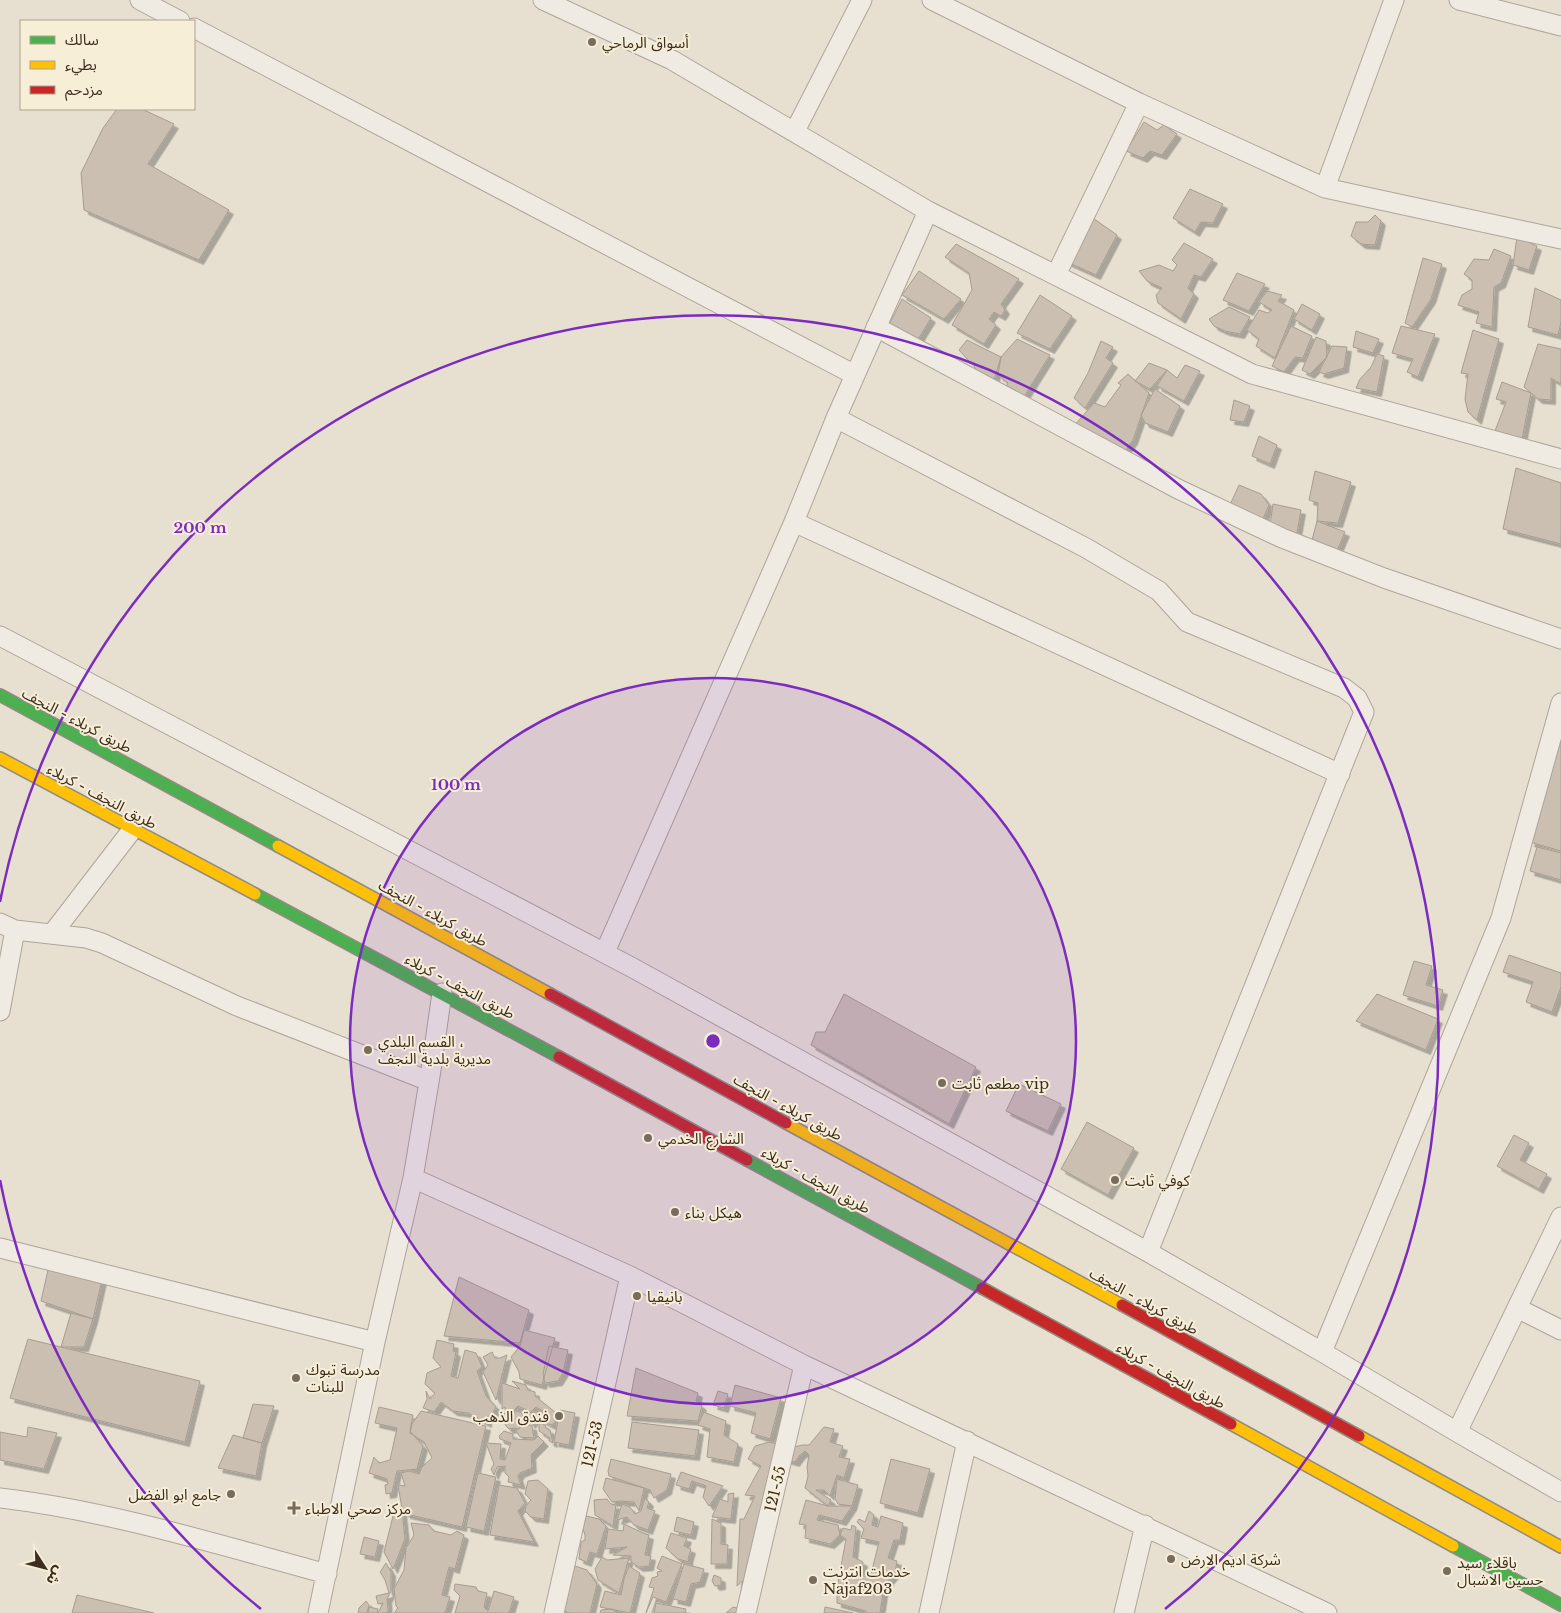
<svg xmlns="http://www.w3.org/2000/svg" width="1561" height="1613" font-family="'Libre Baskerville','Noto Sans Arabic',serif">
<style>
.building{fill:#cbbfb2;stroke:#a89c90;filter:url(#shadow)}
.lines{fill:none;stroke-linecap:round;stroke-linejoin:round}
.street-casing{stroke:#ada599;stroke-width:21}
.fast-casing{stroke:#928b80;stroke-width:14}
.slow-casing{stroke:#928b80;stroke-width:14}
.jam-casing{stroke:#928b80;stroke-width:14}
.street{stroke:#efebe3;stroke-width:19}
.fast{stroke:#4caf50;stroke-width:11}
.slow{stroke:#ffc107;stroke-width:11}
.jam{stroke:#c62828;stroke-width:11}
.ring{fill:none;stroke:#7b2cbf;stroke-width:2.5}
.poi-dot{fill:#786c5e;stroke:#f7eed8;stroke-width:2}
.labels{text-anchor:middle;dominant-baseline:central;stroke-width:4;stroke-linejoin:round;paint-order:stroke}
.poi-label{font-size:15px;fill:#3d2e20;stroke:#f7eed8;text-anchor:start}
.street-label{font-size:15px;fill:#3d2e20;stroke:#f7eed8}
.centre{fill:#7b2cbf;stroke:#f7eed8;stroke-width:2.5}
.ring-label{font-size:15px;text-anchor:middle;font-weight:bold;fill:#7b2cbf;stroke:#f7eed8;stroke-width:4;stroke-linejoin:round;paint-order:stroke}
</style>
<defs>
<filter id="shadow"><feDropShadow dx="4.5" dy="4.5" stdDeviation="0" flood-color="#0004"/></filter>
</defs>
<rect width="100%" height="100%" fill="#e7e0d1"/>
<path class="building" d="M117,109h25l32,15 -26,40 81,46 -30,50 -115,-50 -3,-37 22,-45z
M1144,122l13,8 7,-5 13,9 -15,21 -12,-4 -7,7 -17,-7z
M1190,189l33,15 -10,19 -12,-1 -6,10 -22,-14z
M1375,215l6,6 -6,24 -14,-1 -10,-8 5,-14h12z
M1090,216l27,19 -21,40 -33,-15z
M1517,237l20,9 -8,24 -16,-5z
M1184,243l29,16 -12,18 -7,-2 -6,13 6,6 -13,25 -23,-16 -2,-8 6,-7 -15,-7 -8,-10 20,-6 14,6 4,-6 -5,-5z
M956,244l63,35 -18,25 4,6 -4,6 -7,-4 -5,7 7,6 -12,19 -32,-19 20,-35 -3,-17 -24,-16z
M1494,249l17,7 -10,27 -7,4 -2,40 -16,-4 3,-11 -21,-7 4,-10 10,-6v-9l-8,-6 10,-15 15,1z
M1423,258l19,6 -11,35 -19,28 -7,-4z
M919,271l42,28 -17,20 -42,-24z
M1237,273l28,11 -16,27 -26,-11z
M1535,288l26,12v22l-3,13 -30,-8z
M1267,291l15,4 -4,6 16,9 -19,48 -19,-12 3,-7 -12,-9 12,-20 9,3 4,-3 -13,-8z
M1040,295l32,21 -22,33 -33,-16z
M902,299l29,19 -14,23 -29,-14z
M1302,304l18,10 -8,16 -18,-11z
M1229,307l21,10 -10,17 -15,-3 -11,-5 -5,-7z
M1291,326l21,10 -9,22 -8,-1 -11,15 -12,-6z
M1401,326l34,8 -17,43 -11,-5 6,-13 -21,-6z
M1473,330l26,9 -22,81 -9,-8 -3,-13 3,-25 -7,-1z
M1356,331l23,8 -6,14 -20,-6z
M1316,337l10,4 1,16 -17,17 -8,-4z
M1017,339l33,16 -27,43 -17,-11 2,-4 -10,-8 3,-18z
M967,340l34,17 -8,26 -19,-11 1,-8 -6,-3 -10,-11z
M1101,341l12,6 -7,11 7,5 -28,45 -11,-10 14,-25z
M1538,344l23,5v35l-10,-6v22l-13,-1 -14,-12z
M1332,346l15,1 -3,21 -20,6 -5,-2z
M1377,354l7,2 -7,36 -21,-4 4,-9 11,-12z
M1149,363l18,7 -17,19 -15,-8z
M1185,365l15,6 -16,30 -27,-15 10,-16 10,8z
M1128,374l21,19 -16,47 -8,11 -52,-24 21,-24 11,4 16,-22 -3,-2z
M1502,382l29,11 -9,46 -27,-8 11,-29 -10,-3z
M1155,389l25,17 -12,26 -23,-9 -4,-8z
M1234,400l16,6 -6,16 -14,-2z
M1259,436l18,9 -7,19 -18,-8z
M1516,468l45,15v61l-58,-15z
M1315,471l36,11 -13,41 -21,-2 1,-18 -9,-3z
M1239,485l22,9 8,11 -7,16 -33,-14z
M1273,504l28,6 -5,28 -26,-13z
M1317,521l28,11 -9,21 -25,-9z
M1561,740v111l-31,-9z
M1537,847l24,6v27l-31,-9z
M1509,955l52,18v14l-9,25 -26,-10 7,-20 -30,-10z
M1414,961l18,5 -6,19 17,5 -5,16 -35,-11z
M844,994l132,73 -27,57 -138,-79 5,-13h9z
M1377,994l61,25 -12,31 -70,-29z
M1019,1084l42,20 -13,27 -42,-20z
M1087,1122l47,26 -26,47 -47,-26z
M1514,1135l15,8 -9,17 27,14 -8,15 -42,-23z
M50,1261l53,14 -10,44 -52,-18z
M459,1277l70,33 -9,33 -76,-7z
M71,1313l22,6 -9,28h-23z
M524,1330l31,8 -13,47 -22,-6 -1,-7 -8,-15 9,-11z
M28,1339l172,42 -15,61 -175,-44z
M437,1340l17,4 -1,7 3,1 -5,24 7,2 7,-28 11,3 6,14 -5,4 9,25 10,11 -4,7 -5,3v6l-19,-10 -15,-2 -12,-9 -7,10 -11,-4 4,-9 -1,-8 4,8 5,-6 -10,-9 2,-11 14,-6 -8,-9z
M549,1346l19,4 -5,23 -5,8 -13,2 -2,-9z
M492,1352l3,6h5l7,-3 -11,45 -13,-28 5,-7 -5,-8z
M636,1368l62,25 -2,8 6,5 -4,15 -71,-5z
M512,1381l14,4 2,5 7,2v4l20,16v11l-4,2 -11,-6 3,-8 -7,-4 -5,5 -13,-6 -7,7 -6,-3v-3l-3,2v-26l18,6z
M735,1385l46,13 -11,41 -19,-6 5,-20 -26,-7z
M718,1391l10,3 -4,14 -11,-3z
M253,1404l21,2 -12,37 -19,-5z
M379,1407l34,8 -3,16 13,15 -6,23 -20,2 -5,22 -6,1 -1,-9 3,-1 -1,-5 -18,-6 5,-16 5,6 11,-3 7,-32 -22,-5z
M560,1410l15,3 -6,32 -15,-3z
M421,1411l65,15 -24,101 -56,-13 -4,-5 -4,-24 7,1 -4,-13 8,-2 10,3 3,-7 10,-9 -8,-16 -14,-9 2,-9z
M517,1411l5,2 2,7 3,1 -9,8 -4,-1 -5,1 -3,-3 -3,-6 1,-7 5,3z
M536,1412l3,1 -8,11 -3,-4 -1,-7z
M704,1412l22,9 -2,14 14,9 -4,18 -27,-5 3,-28 -12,-4z
M539,1422l6,3 1,3 4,2 3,13 -4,-2 1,-3 -11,-7z
M632,1422l67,8 -4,26 -67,-8z
M525,1424l7,2 2,12 -14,-1 -4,-6z
M28,1427l29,6 -13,36 -44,-9v-28l27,5z
M824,1427l10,2 -4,13 13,4 -4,11 11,2 -6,19 -7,-3 -7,21 -6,-6h-8l15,10 -3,6 -23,-18 3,-12 -1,-9 2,-12 -4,-4 -5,4 -5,7 -13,-4 8,-10 12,-3h7z
M504,1431l9,3v5l21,1 4,-4 6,6 -13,13 1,13 -12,5 -2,3 3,9 -13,-3 1,-5 -4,-4v-7l-8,1 -3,8 -3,-6 3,-5 -8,-21 15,1 -1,15 5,1 6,-17 -11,-4 -1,-3z
M233,1435l29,8 -6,33 -38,-8z
M769,1442l13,3 -31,128 -14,13 3,-67h4l11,-23 -10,-1 16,-29 -13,-7 7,-13z
M611,1459l60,15 -4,16 -13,8 -4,-8 -41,-14 -1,-5z
M891,1459l39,10 -12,44 -38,-10z
M681,1472l42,14 -14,20 -6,-9 3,-11 -14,-5 -3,8 -13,-4z
M478,1473l18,4 -12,54 -18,-4z
M606,1478l38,10 -5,23 -5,-9 -13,-1 -9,1 -9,-13z
M837,1479l21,6 -6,21 -14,-2 -3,-5z
M538,1480l10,9 -4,30 -13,-2 -6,-6 1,-5 5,-6 -6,-6 3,-13z
M499,1485l18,3 8,15 -7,8 16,31 -44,-7z
M734,1493l-3,26 -19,-2 8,-18 8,3v-8z
M645,1498l4,4 -2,6 8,3 -7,19 -14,-5 -7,-8 -10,3 5,-16 8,3 5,7 6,-3z
M607,1499l4,5 5,1 -3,21 -18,-11 -1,-15z
M806,1500l22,6h24l-10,15 -23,-6 -2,5 21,5 2,10 -10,9 -25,-6 1,-13 -7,-1z
M402,1510l3,29 -12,30 -9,-17 10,-40z
M869,1511l5,4 -2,10 6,2 3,-11 22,7 -3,17h-6l-6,18 9,3 -2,12 -11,13 -4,27h-14v-2l-29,-8v-15l9,-49 -6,-4 3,-7 8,2 1,-5 4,2 -3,30 10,5 -2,13 9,3 9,-36 -18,-4 3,-9 -7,-7 2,-3 6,3z
M586,1516l13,3 7,7 -9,28 -7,-2 -3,10 -8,-3 2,-17 4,-2v-5l-2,-6z
M677,1517l17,5 -3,13 -17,-4z
M712,1519l9,4v21l7,1 -1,19h-16z
M411,1523l18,2 5,6 17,4 6,-4 7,4 -9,34 -6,-2 -7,28 8,2 -5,16h-51l4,-5 -2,-2 -2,-17 10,-19 2,-22 8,-13z
M624,1524l19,9 6,2 -4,20 6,1 -2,10 -10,1 -8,-5v-6l-18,-1 14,-8 -22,2 3,-20 15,2z
M671,1533l16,5 -3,8 7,3 -3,10 1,3 -11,-3 -12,-11z
M364,1537l15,4 -4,16 -15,-3z
M662,1556l20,8 -16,38 -13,-5 -7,16 8,-25 -5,-1 3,-9 6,-2 -1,-4 5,-1 -5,-3z
M602,1557l5,3 22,-2 -10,35 -21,-13 -3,-11z
M386,1563l5,9v19l-4,8 1,12 -2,2h-8l5,-10 -5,1 -2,-8 13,-3 -4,-13 -5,-8z
M684,1564l20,5 -4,13 -9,2 -5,18 -13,-3z
M569,1566h6l12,4 10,14 -7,29h-21l-4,-2 -1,2h-6z
M629,1566l11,7 -10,40 -30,-6 5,-16 16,4 3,-16z
M714,1575l7,3v7l-6,1 -3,-5z
M455,1584l21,3 2,4 9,2 -3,14 4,4 6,-20 20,6 -5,16h-54l5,-17 -6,-6z
M77,1595l77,18h-82z
M366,1601l3,4 -2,8h-9l1,-5z
M656,1603l30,6 -1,4h-31z
M369,1607l9,2 -1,4h-9z
M733,1607l9,2 -1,4h-15z
M825,1607l28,6h-29z
M612,1609l5,4h-17l1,-3z"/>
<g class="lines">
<defs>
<path id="street" d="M140,0l40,21
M543,0l129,60 256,151 324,163 309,85
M932,0l207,103 186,85 236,51
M1459,0l102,26
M194,28l661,347
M795,131l67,-131
M1325,188l69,-188
M1056,275l83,-172
M876,327l302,162 104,49 102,40 177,61
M836,418l250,130 73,43 28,31 157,66 13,10 7,14 -216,540
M794,522l546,252
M0,636l633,332 515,284 174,100 135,80 104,60
M0,923l15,7 71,8 16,5 135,63 192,75
M52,934l80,-104
M605,952l189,-430 42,-104 92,-207
M0,1011l15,-81
M413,1178l217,98 174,89 523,248
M0,1248l375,94
M1517,1308l44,22
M1322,1352l179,-434 60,-215
M1457,1432l104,-215
M0,1498c111,13 219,47 327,76
M318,1613l57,-271 38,-164 18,-108 11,-77
M554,1613l76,-337
M746,1613l58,-248
M929,1613l38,-172
M1124,1613l21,-88"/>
<path id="fast" d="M0,695l278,151
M255,894l304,163
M747,1160l235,128
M1453,1546l108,59"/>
<path id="slow" d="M0,758l255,136
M278,846l272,148
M786,1123l336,182
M1231,1424l222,122
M1359,1436l202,111"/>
<path id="jam" d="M550,994l236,129
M559,1057l188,103
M982,1288l249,136
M1122,1305l237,131"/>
</defs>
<use href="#street" class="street-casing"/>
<use href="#fast" class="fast-casing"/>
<use href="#slow" class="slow-casing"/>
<use href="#jam" class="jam-casing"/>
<use href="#street" class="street"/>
<use href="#fast" class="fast"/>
<use href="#slow" class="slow"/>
<use href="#jam" class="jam"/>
</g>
<circle cx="713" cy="1041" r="363" fill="#7b2cbf" fill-opacity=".12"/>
<g class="ring">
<circle cx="713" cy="1041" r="363"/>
<path d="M261 1609A726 726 0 0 1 0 1180M0 902A726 726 0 1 1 1165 1609"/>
</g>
<g class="poi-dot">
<circle cx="592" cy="42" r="5"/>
<circle cx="368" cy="1050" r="5"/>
<circle cx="942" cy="1083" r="5"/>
<circle cx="648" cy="1138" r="5"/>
<circle cx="1115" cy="1180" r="5"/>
<circle cx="675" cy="1212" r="5"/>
<circle cx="637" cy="1296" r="5"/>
<circle cx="296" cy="1378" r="5"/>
<circle cx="559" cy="1416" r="5"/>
<circle cx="231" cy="1494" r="5"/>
<path d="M291.5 1500.5h5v5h5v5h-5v5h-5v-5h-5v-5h5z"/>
<circle cx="1171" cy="1559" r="5"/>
<circle cx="1447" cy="1571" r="5"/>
<circle cx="813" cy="1580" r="5"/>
</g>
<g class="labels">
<g class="poi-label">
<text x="602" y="42">أسواق الرماحي</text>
<text x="378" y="1041">القسم البلدي ،<tspan x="378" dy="17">مديرية بلدية النجف</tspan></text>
<text x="952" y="1083">مطعم ثابت vip</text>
<text x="658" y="1138">الشارع الخدمي</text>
<text x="1125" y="1180">كوفي ثابت</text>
<text x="685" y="1212">هيكل بناء</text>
<text x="647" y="1296">بانيقيا</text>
<text x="306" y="1369">مدرسة تبوك<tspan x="306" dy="17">للبنات</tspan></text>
<text x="549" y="1416" text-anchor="end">فندق الذهب</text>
<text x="221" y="1494" text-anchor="end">جامع ابو الفضل</text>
<text x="305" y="1508">مركز صحي الاطباء</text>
<text x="1181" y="1559">شركة اديم الارض</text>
<text x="1457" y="1562">باقلاء سيد<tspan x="1457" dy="17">حسين الاشبال</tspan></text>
<text x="823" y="1571">خدمات انترنت<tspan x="823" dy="17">Najaf203</tspan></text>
</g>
<g class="street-label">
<text transform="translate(77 720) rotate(28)">طريق کربلاء - النجف</text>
<text transform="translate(102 796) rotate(28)">طريق النجف - کربلاء</text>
<text transform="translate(433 913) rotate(29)">طريق کربلاء - النجف</text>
<text transform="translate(460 986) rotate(28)">طريق النجف - کربلاء</text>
<text transform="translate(788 1107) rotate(29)">طريق کربلاء - النجف</text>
<text transform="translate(816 1180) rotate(29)">طريق النجف - کربلاء</text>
<text transform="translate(1144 1301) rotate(29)">طريق کربلاء - النجف</text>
<text transform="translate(1171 1375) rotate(29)">طريق النجف - کربلاء</text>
<text transform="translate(592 1444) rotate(-77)">121-53</text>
<text transform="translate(775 1489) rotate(-77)">121-55</text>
</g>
</g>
<circle cx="713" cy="1041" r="8" class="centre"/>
<g class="ring-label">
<text x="200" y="533">200 m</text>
<text x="456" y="790">100 m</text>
</g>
<rect x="20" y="20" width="175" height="90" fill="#f7eed8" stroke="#ada18e"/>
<rect x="30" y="36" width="25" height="8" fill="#4caf50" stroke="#ada18e"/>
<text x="65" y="45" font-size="15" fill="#3d2e20">سالك</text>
<rect x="30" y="61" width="25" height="8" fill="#ffc107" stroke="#ada18e"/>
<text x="65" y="70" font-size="15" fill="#3d2e20">بطيء</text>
<rect x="30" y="86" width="25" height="8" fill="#c62828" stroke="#ada18e"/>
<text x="65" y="95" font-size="15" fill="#3d2e20">مزدحم</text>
<g transform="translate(45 1568) rotate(126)" stroke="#f7eed8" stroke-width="4" paint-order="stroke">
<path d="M0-4L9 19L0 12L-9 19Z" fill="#3d2e20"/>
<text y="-8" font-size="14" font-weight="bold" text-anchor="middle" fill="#3d2e20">ش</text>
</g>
</svg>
